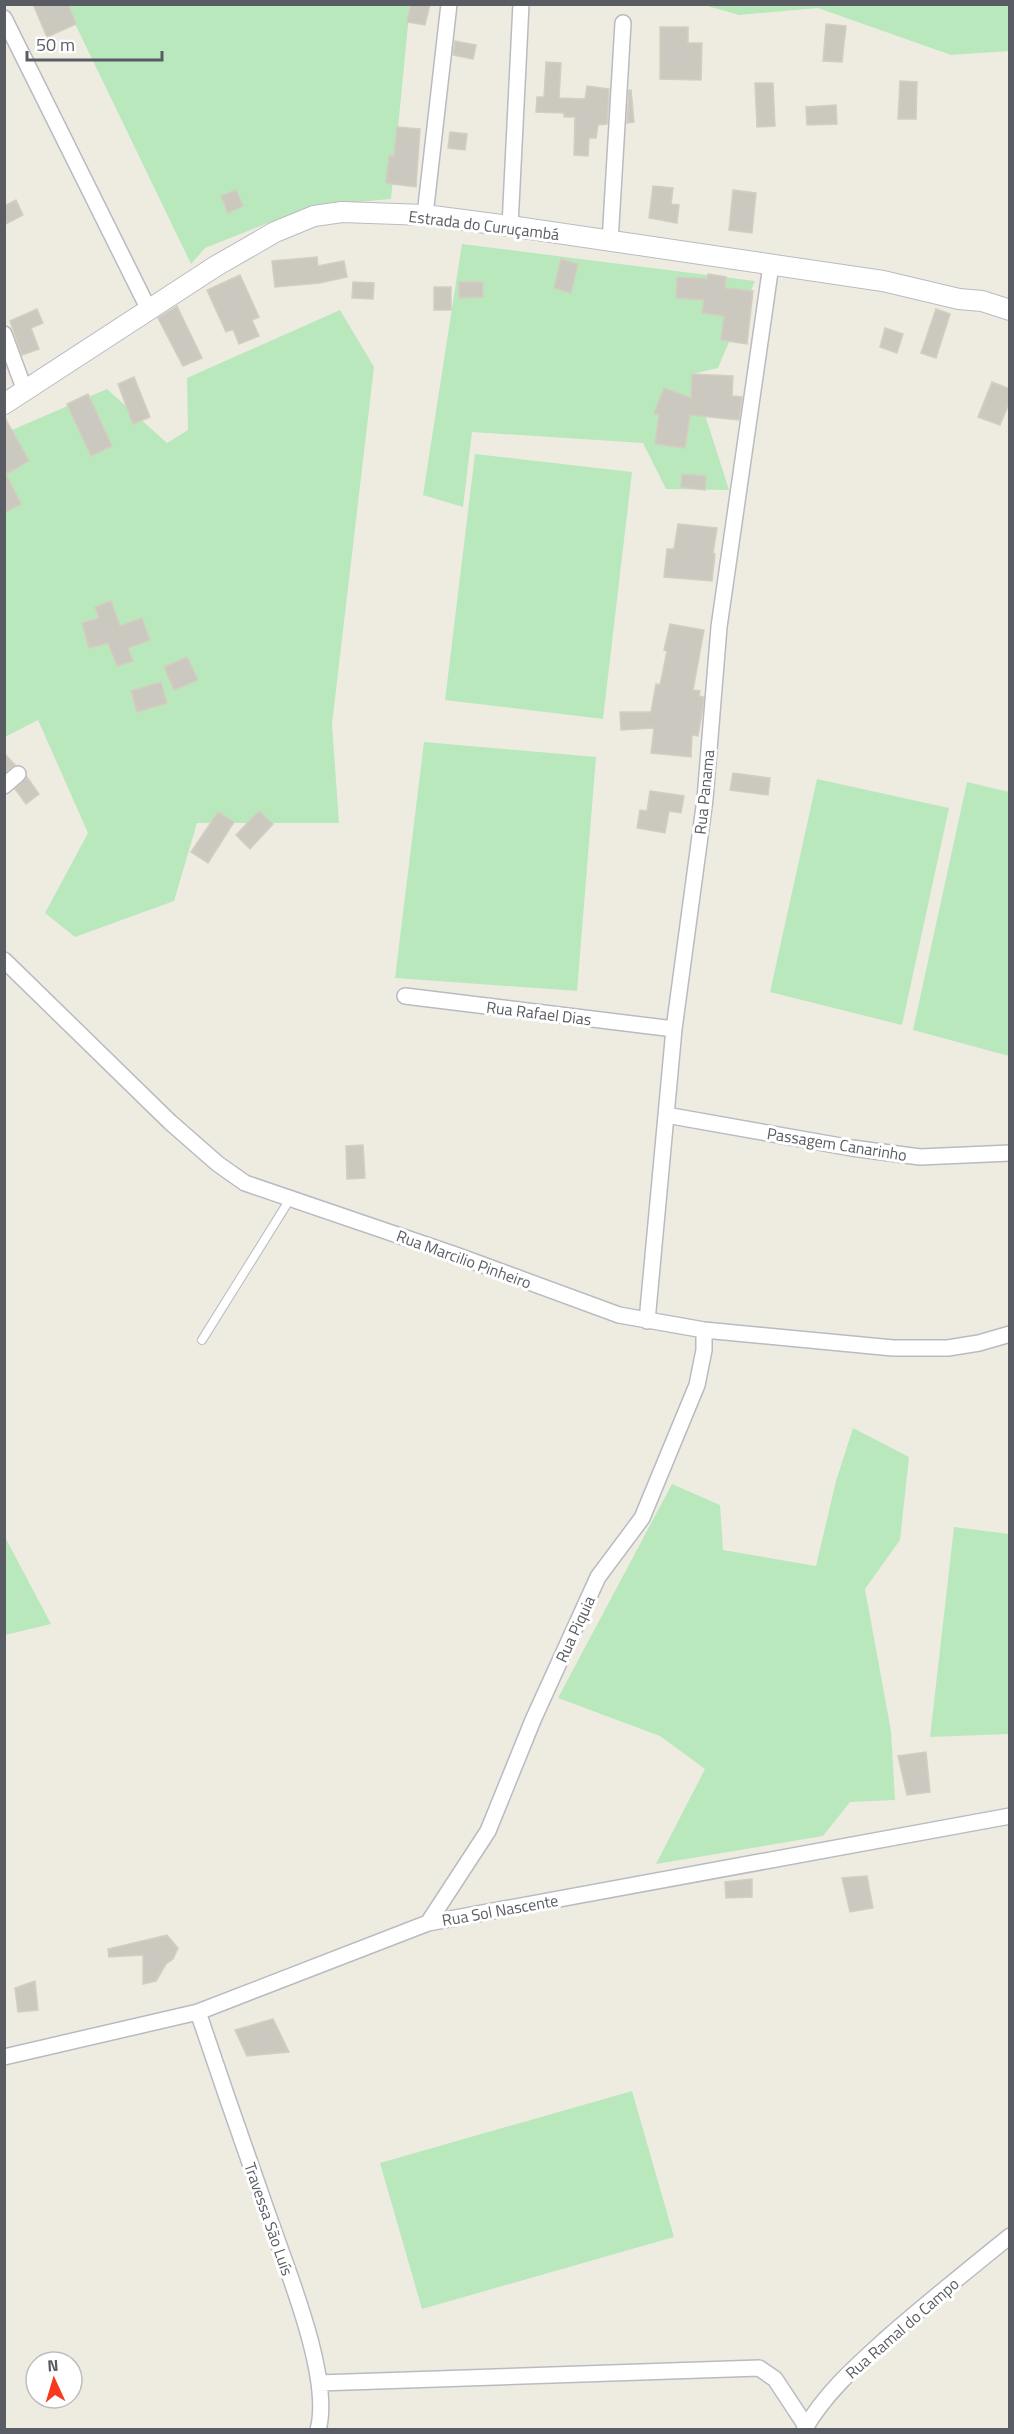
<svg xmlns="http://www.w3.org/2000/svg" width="1014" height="2434" font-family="'Titillium Web',sans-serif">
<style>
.green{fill:#bae8bd}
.building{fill:#cbc8c0;stroke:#d3cebf;stroke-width:1.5}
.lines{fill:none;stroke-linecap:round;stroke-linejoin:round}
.service-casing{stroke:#b9bbc1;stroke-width:10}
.minor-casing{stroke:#b9bbc1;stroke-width:18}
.tertiary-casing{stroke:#b9bbc1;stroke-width:22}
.service{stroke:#fff;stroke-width:8}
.minor{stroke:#fff;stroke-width:15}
.tertiary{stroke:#fff;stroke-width:20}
.labels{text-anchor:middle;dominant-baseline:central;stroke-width:6;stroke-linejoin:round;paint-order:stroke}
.street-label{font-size:16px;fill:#595d63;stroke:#fff}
</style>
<rect width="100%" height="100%" fill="#eeece1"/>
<path class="green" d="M66,5h344l-19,194 -80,7 -106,42 -14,16z
M704,5h305v46l-58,4 -133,-47 -79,7z
M462,244l293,37 -37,87 -26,6 37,116 -63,-1 -23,-46 -171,-11 -9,75 -40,-12z
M340,310l34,57 -42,357 7,99h-142l-23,78 -99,36 -30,-24 43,-80 -50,-113 -33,17v-304l102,-44 60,54 21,-13 -1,-52z
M475,454l157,18 -29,247 -158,-19z
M424,742l172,15 -19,234 -182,-13z
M817,779l132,29 -47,217 -132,-33z
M967,782l42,10v264l-96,-26z
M853,1428l56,29 -9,83 -35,49 26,142 4,69 -45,2 -27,34 -167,28 49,-95 -45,-33 -102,-38 114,-214 48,21 3,45 93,16 20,-85z
M954,1527l55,7v200l-79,3z
M4,1537h1l46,87 -46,11z
M632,2091l42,146 -252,72 -42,-146z"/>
<path class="building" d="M33,4h35l8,20 -29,13z
M411,4h19l-5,21 -18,-3z
M826,24l20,2 -4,36 -19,-1z
M660,27h28v16h14l-1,37 -41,-1z
M455,41l21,4 -3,14 -20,-4z
M546,62l15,1 -2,35 26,1 2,-13 22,3 -2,35 -9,1 -2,13h-7l-1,18 -14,-1 1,-38h-11v-4l-28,-1 1,-15h7z
M900,81l17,1 -1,37h-18z
M755,83h18l2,43 -18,1z
M629,90h2l3,32 -7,1z
M836,105l1,19 -30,1 -1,-18z
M397,127l23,2 -4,58 -30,-4 3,-27h5z
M450,132l17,2 -2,16 -17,-2z
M653,186l20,2 -2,16 8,1 -2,18 -28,-5z
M236,190l7,16 -15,7 -7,-17z
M733,190l23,3 -4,40 -23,-3z
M16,200l7,15 -19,10v-19z
M317,257l1,9 26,-5 3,16 -27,6 -45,4 -3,-26z
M561,259l17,5 -7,29 -17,-5z
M708,274l18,3 -1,11 28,3 -6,53 -26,-4 3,-24 -22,-3 2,-13 -28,-2 1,-21 30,2z
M240,275l19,42 -7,3 7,16 -20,8 -6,-15 -7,3 -19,-42z
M353,282l21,1 -1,16 -21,-1z
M459,282h24v15l-24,1z
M434,287h17v23h-17z
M177,306l25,52 -19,8 -25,-48z
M37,309l6,14 -12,5 8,21 -17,6 -12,-34z
M936,309l14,5 -14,44 -15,-5z
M885,328l18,6 -6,19 -17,-6z
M692,374l41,2 -1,20 10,1 -3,23 -49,-5 -5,33 -30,-4 4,-29 -5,-2 10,-25 27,10z
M134,377l16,40 -17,7 -15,-40z
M992,382l18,7v12l-10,24 -22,-8z
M88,394l24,52 -21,10 -24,-52z
M4,416l25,45 -23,13 15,30 -17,9z
M682,474l24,2 -1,14 -24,-3z
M678,524l39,4 -4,25 2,1 -3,27 -48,-4 3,-28h7z
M111,601l9,25 22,-8 8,22 -22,8 5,13 -16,5 -9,-23 -19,5 -7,-25 17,-5 -4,-11z
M670,624l34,6 -11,60 7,1 -1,5 5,1 -2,16 -4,23 -6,-1 -1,22 -40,-4 3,-25 -33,2 -1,-18h31l5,-28 4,1 7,-34 -3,-1z
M187,657l11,23 -24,10 -10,-23z
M161,682l6,21 -30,9 -6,-21z
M4,753l11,12 -11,8z
M733,773l37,5 -2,17 -38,-5z
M27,777l12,17 -13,10 -11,-15z
M650,791l34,5 -3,17 -12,-2 -4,22 -28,-5 3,-18 7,1z
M259,811l14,13 -23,25 -14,-14z
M218,812l16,10 -26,41 -17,-11z
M363,1145l2,33 -18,1 -1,-33z
M926,1752l4,40 -23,3 -9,-39z
M867,1876l6,32 -23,4 -8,-34z
M752,1879v18l-26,1 -1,-16z
M167,1935l11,13 -5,11 -7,5 -10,17 -13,3v-29l-34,2 -1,-8z
M35,1981l3,29 -20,2 -3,-24z
M273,2019l16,33 -42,4 -12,-26z"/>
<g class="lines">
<defs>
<path id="service" d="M202,1340l88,-141"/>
<path id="minor" d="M4,18l145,292
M425,215l24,-211
M510,226l11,-222
M610,242l13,-219
M4,334l21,57
M4,786l14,-12
M4,960l166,162 48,42 27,19 208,71 166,61 85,15 189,18h55l31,-5 31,-9
M405,996l269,33
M666,1115l186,33 68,9 90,-4
M647,1321l27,-292 31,-230 14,-172 52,-362
M428,1923l60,-92 45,-111 65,-143 44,-59 55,-133 7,-35v-20
M198,2012c22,65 44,129 67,194 18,54 68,170 53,224
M4,2057l194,-45 230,-89 582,-107
M319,2383l440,-15 16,11 31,47
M804,2430c21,-37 53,-65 84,-93 40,-35 81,-68 122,-101"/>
<path id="tertiary" d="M4,404l212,-138 59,-34 39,-16 28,-4 83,3 85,11 373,55 76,18 23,2 28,9"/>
</defs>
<use href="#service" class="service-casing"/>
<use href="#minor" class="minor-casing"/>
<use href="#tertiary" class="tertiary-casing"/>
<use href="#service" class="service"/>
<use href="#minor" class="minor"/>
<use href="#tertiary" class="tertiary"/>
</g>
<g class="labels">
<g class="street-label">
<text transform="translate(484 225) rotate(7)">Estrada do Curuçambá</text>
<text transform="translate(704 792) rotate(-84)">Rua Panama</text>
<text transform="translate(539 1013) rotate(7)">Rua Rafael Dias</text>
<text transform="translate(837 1144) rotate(9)">Passagem Canarinho</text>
<text transform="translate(464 1259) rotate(20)">Rua Marcilio Pinheiro</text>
<text transform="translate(575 1629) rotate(-65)">Rua Piquia</text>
<text transform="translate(500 1910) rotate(-10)">Rua Sol Nascente</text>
<text transform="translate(269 2219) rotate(71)">Travessa São Luís</text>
<text transform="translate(902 2328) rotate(-41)">Rua Ramal do Campo</text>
</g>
</g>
<rect width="1014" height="2434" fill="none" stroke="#595d63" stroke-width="12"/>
<g transform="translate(54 2380) rotate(356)"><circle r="28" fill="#ffffff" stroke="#bdbec1" stroke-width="1.5"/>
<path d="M0-4.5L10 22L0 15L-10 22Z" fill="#f8391d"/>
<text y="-9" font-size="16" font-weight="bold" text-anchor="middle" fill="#595d63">N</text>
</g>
<path d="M27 51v9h135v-9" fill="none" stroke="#595d63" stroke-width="3"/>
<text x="36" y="51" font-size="18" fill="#595d63" stroke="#ffffff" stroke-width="4.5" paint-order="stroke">50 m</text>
</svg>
